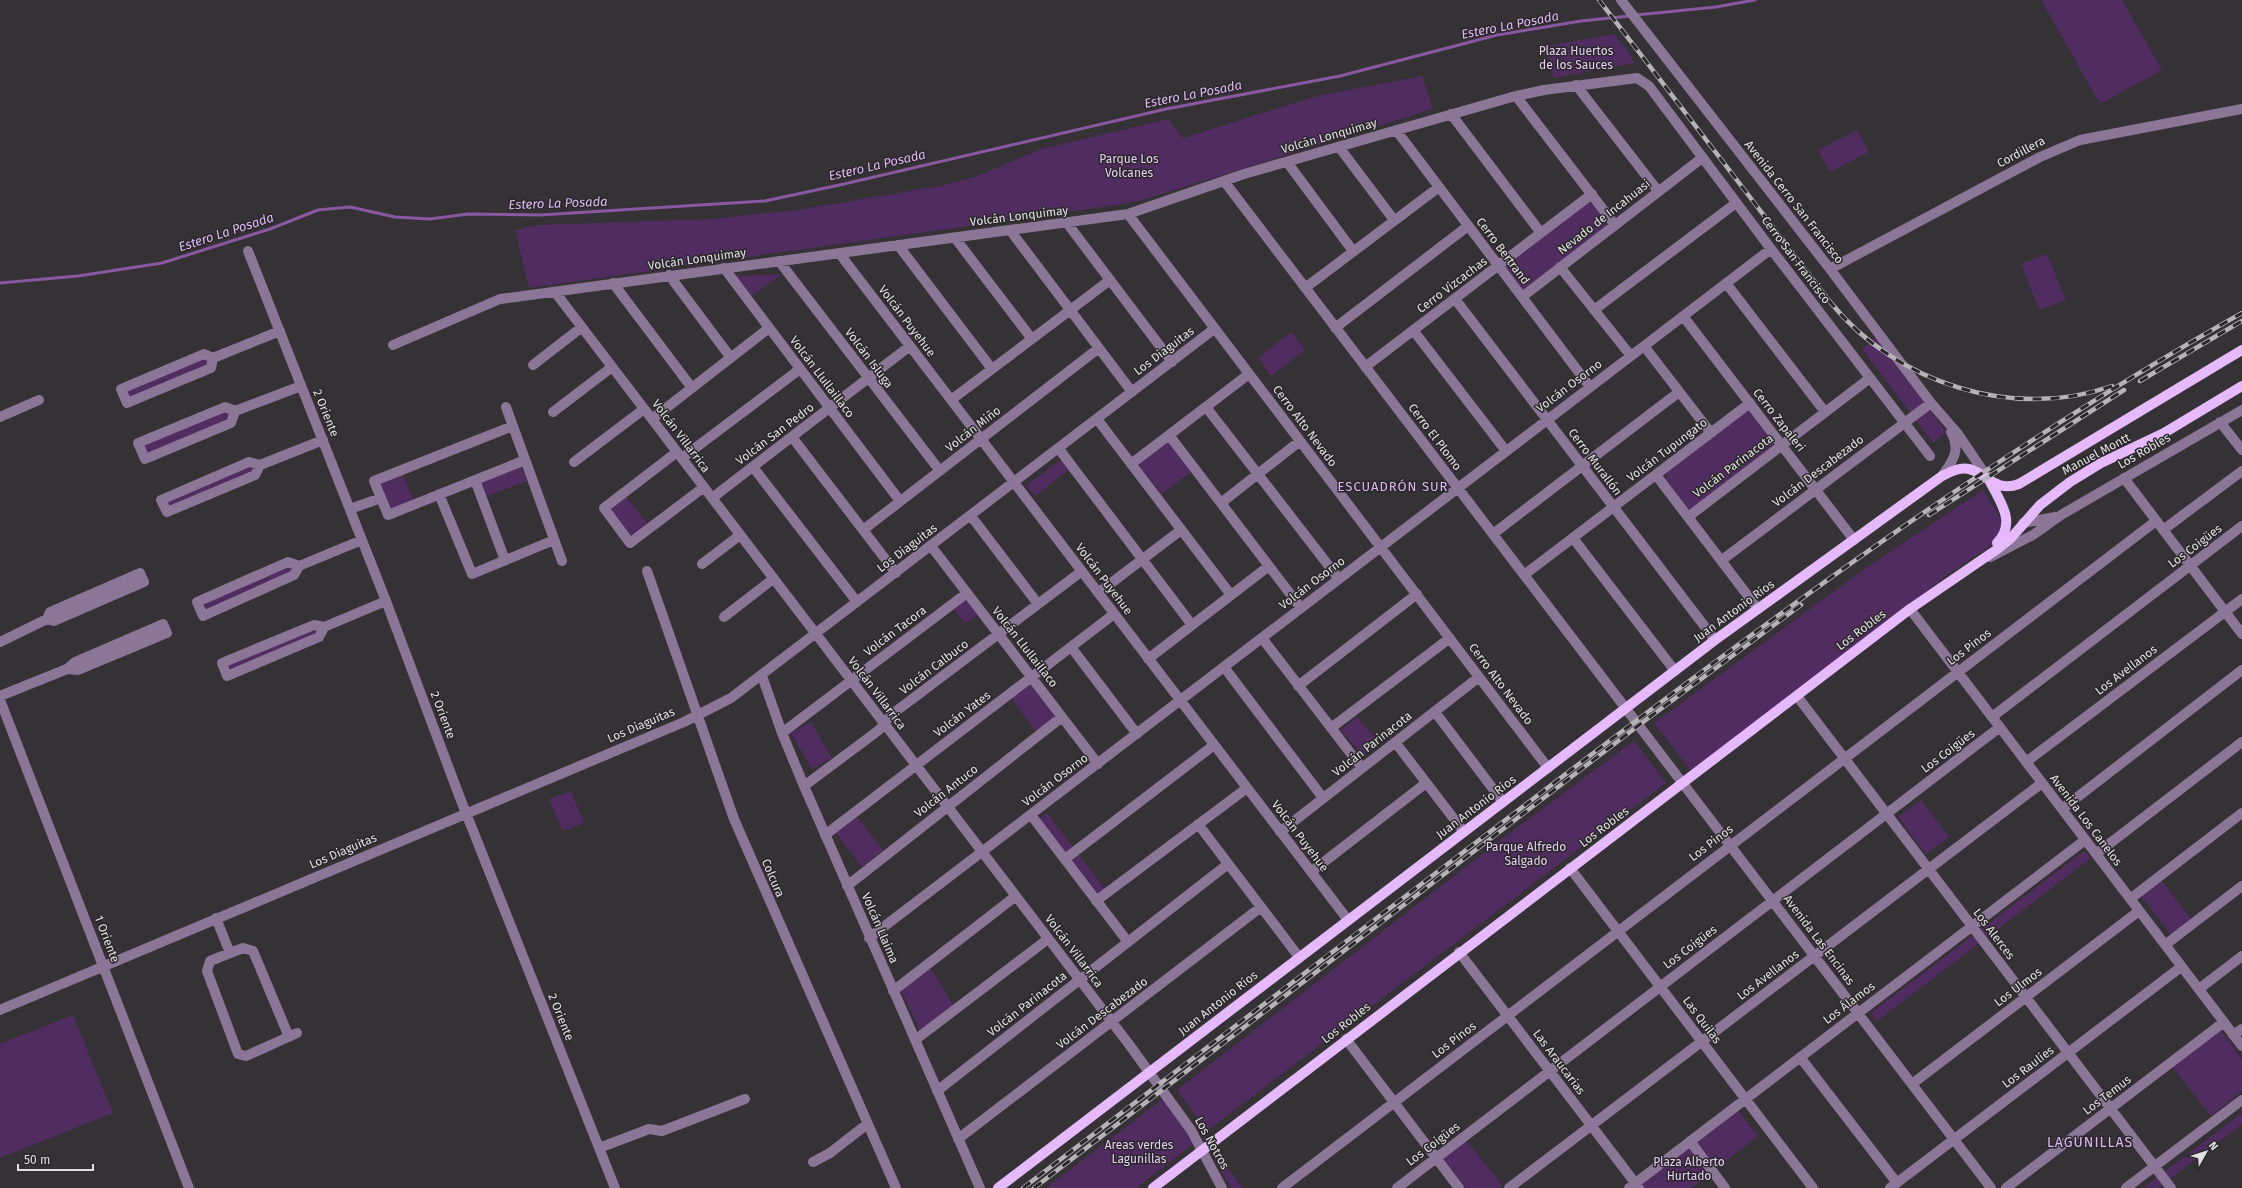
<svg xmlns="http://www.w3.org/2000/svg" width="2242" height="1188" font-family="'Fira Sans',sans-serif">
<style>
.green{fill:#502c60}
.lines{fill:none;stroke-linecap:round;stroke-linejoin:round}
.stream{stroke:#8958a0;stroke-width:3}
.minor{stroke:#8c7697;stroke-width:10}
.major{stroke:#e6b9fc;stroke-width:10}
.rail-casing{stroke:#b5b3b5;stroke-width:4.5}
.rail{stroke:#2a282a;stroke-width:3;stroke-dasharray:9;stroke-linecap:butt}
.labels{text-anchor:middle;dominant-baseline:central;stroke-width:3;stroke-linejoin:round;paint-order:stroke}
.park-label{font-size:12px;fill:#e7cdf4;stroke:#2a282a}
.street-label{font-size:12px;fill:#e2e1e2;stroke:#2a282a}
.water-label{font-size:13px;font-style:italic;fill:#dfb8f2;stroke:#2a282a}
.neighbourhood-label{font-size:13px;letter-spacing:1px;fill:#e1b6f7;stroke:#2a282a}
.quarter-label{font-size:14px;letter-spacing:1px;fill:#e1b6f7;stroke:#2a282a}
</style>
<rect width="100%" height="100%" fill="#343234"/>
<path class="green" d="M2041,0h81l40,70 -62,34z
M1614,34l15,18 5,11 -81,15 -6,-32z
M1422,76l11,33 -294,92 -29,5 -581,82 -14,-58 23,-5 172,-6 87,-9 142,-24 33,-8 69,-29 127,-30 15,19 134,-42z
M1857,130l12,22 -39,20 -12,-22z
M1587,203l6,1 13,17v5l-81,63h-5l-16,-20 1,-4z
M2047,254l19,46 -27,10 -18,-46z
M782,274l-31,23 -16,-21z
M1291,332l14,18 -34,26 -13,-18z
M1876,338l70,94 -13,11 -71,-94z
M204,354l7,14 -84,35 -6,-14z
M225,407l6,16 -86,36 -7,-16z
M1746,410h5l23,31 -1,5 -80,63 -6,-1 -21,-28 1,-8z
M1164,442l9,1 20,27 -31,24 -22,-28 1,-7z
M1063,458l8,10 -36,28 -8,-11z
M249,462l6,13 -88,37 -6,-12z
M521,467l6,14 -43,16 -5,-14z
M403,475l11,27 -23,9 -11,-27z
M1983,490l14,22 7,18 -5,10 -54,36 -30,26 -224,169 -37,-48 212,-155z
M625,495l24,31 -18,13 -23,-30z
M288,562l6,13 -91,41 -6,-14z
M965,597l13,17 -13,10 -13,-17z
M314,625l5,12 -92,39 -5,-13z
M1030,684l4,1 21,29 -1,4 -18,14 -25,-34z
M1357,717l22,26 -16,13 -22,-26z
M811,722l21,36 -20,11 -21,-36z
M1634,741l32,42 -459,348 -30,-41 334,-258z
M571,791l13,32 -22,8 -13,-32z
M1921,800l28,37 -23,17 -28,-37z
M1047,813l58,76 -7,6 -59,-77z
M857,817l26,33 -21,17 -26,-34z
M2084,851l7,7 -214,163 -6,-8z
M2161,880l31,40 -20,16 -31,-40z
M929,966l25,40 -30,24 -5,-1 -19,-42z
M73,1015l40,98 -113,45v-114z
M2221,1031l21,28v32l-31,25 -39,-49z
M1163,1099l26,33 4,12 -57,44h-90z
M1738,1110l20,26 -67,52h-54z
M2242,1113v11l-84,64h-15z
M1465,1139l37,46 -4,3h-32l-23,-30z
M1216,1152l27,36h-12l-18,-32z"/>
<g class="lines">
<path class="stream" d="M1636,15l80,-8 39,-7
M0,283l78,-7 84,-13 108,-34 48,-19 32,-3 45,10 35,2 38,-5 72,1 225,-14 79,-17 322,-75 174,-33 157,-41 84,-14 49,-5"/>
<path class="minor" d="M1621,0l209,269 101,134 27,31 31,46
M1576,85l82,106
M1516,96l99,129
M1451,114l90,119
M1396,130l194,257
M1339,147l55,73
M1287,162l66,89
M1224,181l767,1007
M1128,214l420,554
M1067,223l105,139
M1010,230l122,162
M955,238l77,101
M898,245l94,124
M248,251l138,350 74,197 155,390
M839,253l509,667
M779,261l161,210
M1560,267l71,89
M724,268l176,233
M1830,269l210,-112 40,-17 162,-31
M669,275l62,83
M613,283l79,105
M1726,283l99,129
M1305,288l134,-101
M555,292l573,751 63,87 31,58
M1522,297l180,-139
M1455,299l260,341
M1594,310l142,-107
M1683,316l171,224
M1335,328l133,-102
M1413,330l93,121
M393,345l107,-46 8,-1 620,-84 116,-40 268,-77 32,-7 93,-12 12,8 122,163 159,207
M1644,346l67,87
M204,354l9,4 -2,10 -84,35 -6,-14z
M213,358l67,-27
M533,365l49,-38
M1365,367l227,-173
M951,400l159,-120
M225,407l10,4 -4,12 -86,36 -7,-16z
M506,407l56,154
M1206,407l133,172
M235,411l66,-25
M553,412l59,-45
M0,417l39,-17
M652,419l117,-91
M1097,419l134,176
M2220,422l22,28
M513,426l-139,55 14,34 137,-55
M1169,435l132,173
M792,437l104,136
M1059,449l133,176
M677,452l-73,56 26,35 74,-56
M682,458l118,-89
M249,462l11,3 -5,10 -88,37 -6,-12z
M574,462l70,-53
M1131,464l118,-90
M260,465l63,-25
M753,467l104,135
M1656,475l102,134
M1942,476c11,-15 19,-26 9,-44
M2124,478l118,156
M475,480l30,80
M439,494l33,80 82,-34
M712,498l198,-152
M1221,503l79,-62
M350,509l31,-11
M971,516l67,88
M1688,517l182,-139
M2023,523l32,-6
M863,530l236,-182
M2163,530l79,-59
M1493,534l186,-142
M1573,538l102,133
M931,546l167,218
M1990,557l43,-22 28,-20 181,-105
M1722,560l209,-157
M288,562l11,4 -5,9 -91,41 -6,-14z
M702,564l38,-29
M299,566l63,-26
M647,571l87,248 162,369
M1524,575l226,-172
M1098,593l83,-63
M1910,609l332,437
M724,617l49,-38
M314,625l10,2 -5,10 -92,39 -5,-13z
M324,627l62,-26
M1262,638l100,130
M0,642l47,-23 3,-7 90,-39 4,9 -90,39 -7,-2
M1071,647l66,87
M1148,659l121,-93
M1224,667l99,131
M762,676l20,57 22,53 176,402
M1298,686l119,-92
M0,696l67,-27 8,-7 88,-38 4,9 -89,37 -11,-1
M1797,696l374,492
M0,700l189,488
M1435,712l68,90
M1992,717l250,-191
M1331,728l119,-90
M782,733l185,-140
M1395,742l69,90
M2026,762l216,-163
M804,786l75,-56 12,-15 191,-144
M2062,809l180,-139
M1031,815l97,127
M1198,824l101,133
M1280,832l199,-155
M825,835l289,-221
M2096,854l146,-112
M1065,859l149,-114
M1570,868l243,320
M1311,872l115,-89
M847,886l215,-169
M2130,899l112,-86
M1096,901l151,-113
M216,918l14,35
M869,938l902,-689
M2165,945l77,-59
M1459,952l180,236
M2199,989l43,-33
M893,991l123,-95
M0,1010l684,-288 47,-24 483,-369
M2233,1035l9,-6
M289,1037l-36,-86 -10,-3 -33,13 -3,10 31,83 8,2 51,-23
M1346,1039l113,149
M915,1040l133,-101
M1800,1057l97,126
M1912,1084l227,-173
M937,1091l291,-227
M958,1139l303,-232
M1690,1141l35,47
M599,1148l50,-19 13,2 83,-32
M813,1162l17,-9 36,-28
M1282,1188l874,-667
M1397,1188l603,-461
M1509,1188l533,-405
M1629,1188l456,-348
M1890,1188l291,-221
M2006,1188l218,-166
M2126,1188l116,-88"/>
<path class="major" d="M1989,480c11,21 28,43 8,63
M998,1188l717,-548 227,-164c8,-4 17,-9 27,-7 18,4 26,24 50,15l223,-134
M1153,1188l757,-579 86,-59 15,-12 29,-33 30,-23 31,-19 63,-30 78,-47"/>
<defs>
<path id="rail" d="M1599,0l232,303c65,80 182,118 281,83
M2140,381l102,-60
M1929,515l195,-125
M1023,1188c170,-130 340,-260 510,-389 228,-174 458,-345 709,-486
M1034,1188l605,-463 162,-120"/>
</defs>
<use href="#rail" class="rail-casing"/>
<use href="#rail" class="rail"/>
</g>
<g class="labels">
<g class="park-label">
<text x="1576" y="51">Plaza Huertos<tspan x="1576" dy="14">de los Sauces</tspan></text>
<text x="1129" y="159">Parque Los<tspan x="1129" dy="14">Volcanes</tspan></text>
<text x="1526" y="847">Parque Alfredo<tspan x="1526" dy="14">Salgado</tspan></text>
<text x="1139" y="1145">Areas verdes<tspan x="1139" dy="14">Lagunillas</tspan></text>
<text x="1689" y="1162">Plaza Alberto<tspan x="1689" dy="14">Hurtado</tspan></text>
</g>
<g class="street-label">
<text transform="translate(1329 136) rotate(-16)">Volcán Lonquimay</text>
<text transform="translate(2021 152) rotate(-28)">Cordillera</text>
<text transform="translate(1794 202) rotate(52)">Avenida Cerro San Francisco</text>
<text transform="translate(1019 216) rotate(-7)">Volcán Lonquimay</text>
<text transform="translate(1604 217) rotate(-38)">Nevado de Incahuasi</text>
<text transform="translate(1503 251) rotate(53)">Cerro Bertrand</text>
<text transform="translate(697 259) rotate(-8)">Volcán Lonquimay</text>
<text transform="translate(1796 260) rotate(53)">Cerro San Francisco</text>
<text transform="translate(1452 285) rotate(-37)">Cerro Vizcachas</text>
<text transform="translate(907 321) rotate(53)">Volcán Puyehue</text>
<text transform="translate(1164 351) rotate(-37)">Los Diaguitas</text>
<text transform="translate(869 358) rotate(53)">Volcán Isluga</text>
<text transform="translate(822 377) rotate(53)">Volcán Llullaillaco</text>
<text transform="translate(1569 386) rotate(-37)">Volcán Osorno</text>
<text transform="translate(326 413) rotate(68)">2 Oriente</text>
<text transform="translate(1779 420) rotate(52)">Cerro Zapaleri</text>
<text transform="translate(1305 426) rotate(53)">Cerro Alto Nevado</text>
<text transform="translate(973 429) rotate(-38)">Volcán Miño</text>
<text transform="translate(775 434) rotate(-37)">Volcán San Pedro</text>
<text transform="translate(681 436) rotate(53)">Volcán Villarrica</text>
<text transform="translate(1435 437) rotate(53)">Cerro El Plomo</text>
<text transform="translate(1667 450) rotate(-37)">Volcán Tupungato</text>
<text transform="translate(2144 451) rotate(-30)">Los Robles</text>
<text transform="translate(2096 454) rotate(-28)">Manuel Montt</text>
<text transform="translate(1595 462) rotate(53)">Cerro Murallón</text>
<text transform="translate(1733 466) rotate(-37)">Volcán Parinacota</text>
<text transform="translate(1818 471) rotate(-37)">Volcán Descabezado</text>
<text transform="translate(2195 546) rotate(-37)">Los Coigües</text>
<text transform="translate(907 548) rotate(-37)">Los Diaguitas</text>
<text transform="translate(1104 579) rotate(53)">Volcán Puyehue</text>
<text transform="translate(1312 583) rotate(-37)">Volcán Osorno</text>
<text transform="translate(1734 611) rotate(-36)">Juan Antonio Ríos</text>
<text transform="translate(1861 630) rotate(-37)">Los Robles</text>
<text transform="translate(895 631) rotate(-37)">Volcán Tacora</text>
<text transform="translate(1025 647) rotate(52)">Volcán Llullaillaco</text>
<text transform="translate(1969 647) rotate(-37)">Los Pinos</text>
<text transform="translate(934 667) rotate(-37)">Volcán Calbuco</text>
<text transform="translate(2126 670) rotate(-37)">Los Avellanos</text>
<text transform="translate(1501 684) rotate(53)">Cerro Alto Nevado</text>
<text transform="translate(877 693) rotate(53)">Volcán Villarrica</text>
<text transform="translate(962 714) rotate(-37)">Volcán Yates</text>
<text transform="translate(443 715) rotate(69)">2 Oriente</text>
<text transform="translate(641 725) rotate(-23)">Los Diaguitas</text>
<text transform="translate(1372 744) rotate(-38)">Volcán Parinacota</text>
<text transform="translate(1948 751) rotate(-37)">Los Coigües</text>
<text transform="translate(1055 780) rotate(-37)">Volcán Osorno</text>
<text transform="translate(946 791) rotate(-38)">Volcán Antuco</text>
<text transform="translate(1476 807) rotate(-37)">Juan Antonio Ríos</text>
<text transform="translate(2086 820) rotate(53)">Avenida Los Canelos</text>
<text transform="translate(1604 827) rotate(-37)">Los Robles</text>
<text transform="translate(1300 836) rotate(53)">Volcán Puyehue</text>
<text transform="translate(1711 843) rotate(-37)">Los Pinos</text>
<text transform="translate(343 851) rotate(-23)">Los Diaguitas</text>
<text transform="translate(773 878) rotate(67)">Colcura</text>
<text transform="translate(880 928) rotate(67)">Volcán Llaima</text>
<text transform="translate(1994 934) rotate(53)">Los Alerces</text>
<text transform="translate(107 939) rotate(69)">1 Oriente</text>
<text transform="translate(1819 940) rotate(53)">Avenida Las Encinas</text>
<text transform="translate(1690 947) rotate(-37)">Los Coigües</text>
<text transform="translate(1074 951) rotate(53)">Volcán Villarrica</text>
<text transform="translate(1768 975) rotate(-37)">Los Avellanos</text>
<text transform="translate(2018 987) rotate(-37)">Los Ulmos</text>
<text transform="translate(1218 1003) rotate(-38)">Juan Antonio Ríos</text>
<text transform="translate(1849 1003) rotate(-37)">Los Álamos</text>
<text transform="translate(1027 1004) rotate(-38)">Volcán Parinacota</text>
<text transform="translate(1102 1013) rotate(-37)">Volcán Descabezado</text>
<text transform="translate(561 1017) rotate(68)">2 Oriente</text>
<text transform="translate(1702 1020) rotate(53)">Las Quilas</text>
<text transform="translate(1346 1023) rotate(-38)">Los Robles</text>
<text transform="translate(1454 1040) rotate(-37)">Los Pinos</text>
<text transform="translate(1559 1062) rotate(53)">Las Araucarias</text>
<text transform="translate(2028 1067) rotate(-37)">Los Raulíes</text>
<text transform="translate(2107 1095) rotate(-37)">Los Temus</text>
<text transform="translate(1212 1143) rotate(61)">Los Notros</text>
<text transform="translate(1433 1144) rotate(-37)">Los Coigües</text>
</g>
<g class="water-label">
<text transform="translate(1510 25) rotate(-11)">Estero La Posada</text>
<text transform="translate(1193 94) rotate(-11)">Estero La Posada</text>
<text transform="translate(877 165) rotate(-13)">Estero La Posada</text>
<text transform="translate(558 203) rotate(-2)">Estero La Posada</text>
<text transform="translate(226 232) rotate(-18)">Estero La Posada</text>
</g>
<g class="neighbourhood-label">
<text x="1393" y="486">ESCUADRÓN SUR</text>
</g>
<g class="quarter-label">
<text x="2090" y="1142">LAGUNILLAS</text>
</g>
</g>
<g transform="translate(2206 1152) rotate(51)" stroke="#2a282a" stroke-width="3" paint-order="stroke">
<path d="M0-3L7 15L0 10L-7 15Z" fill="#e2e1e2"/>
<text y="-6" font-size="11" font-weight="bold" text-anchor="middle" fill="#e2e1e2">N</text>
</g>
<path d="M18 1164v6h75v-6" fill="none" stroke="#e2e1e2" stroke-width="2"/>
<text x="24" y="1164" font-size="12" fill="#e2e1e2" stroke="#2a282a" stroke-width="3" paint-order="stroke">50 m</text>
</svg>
